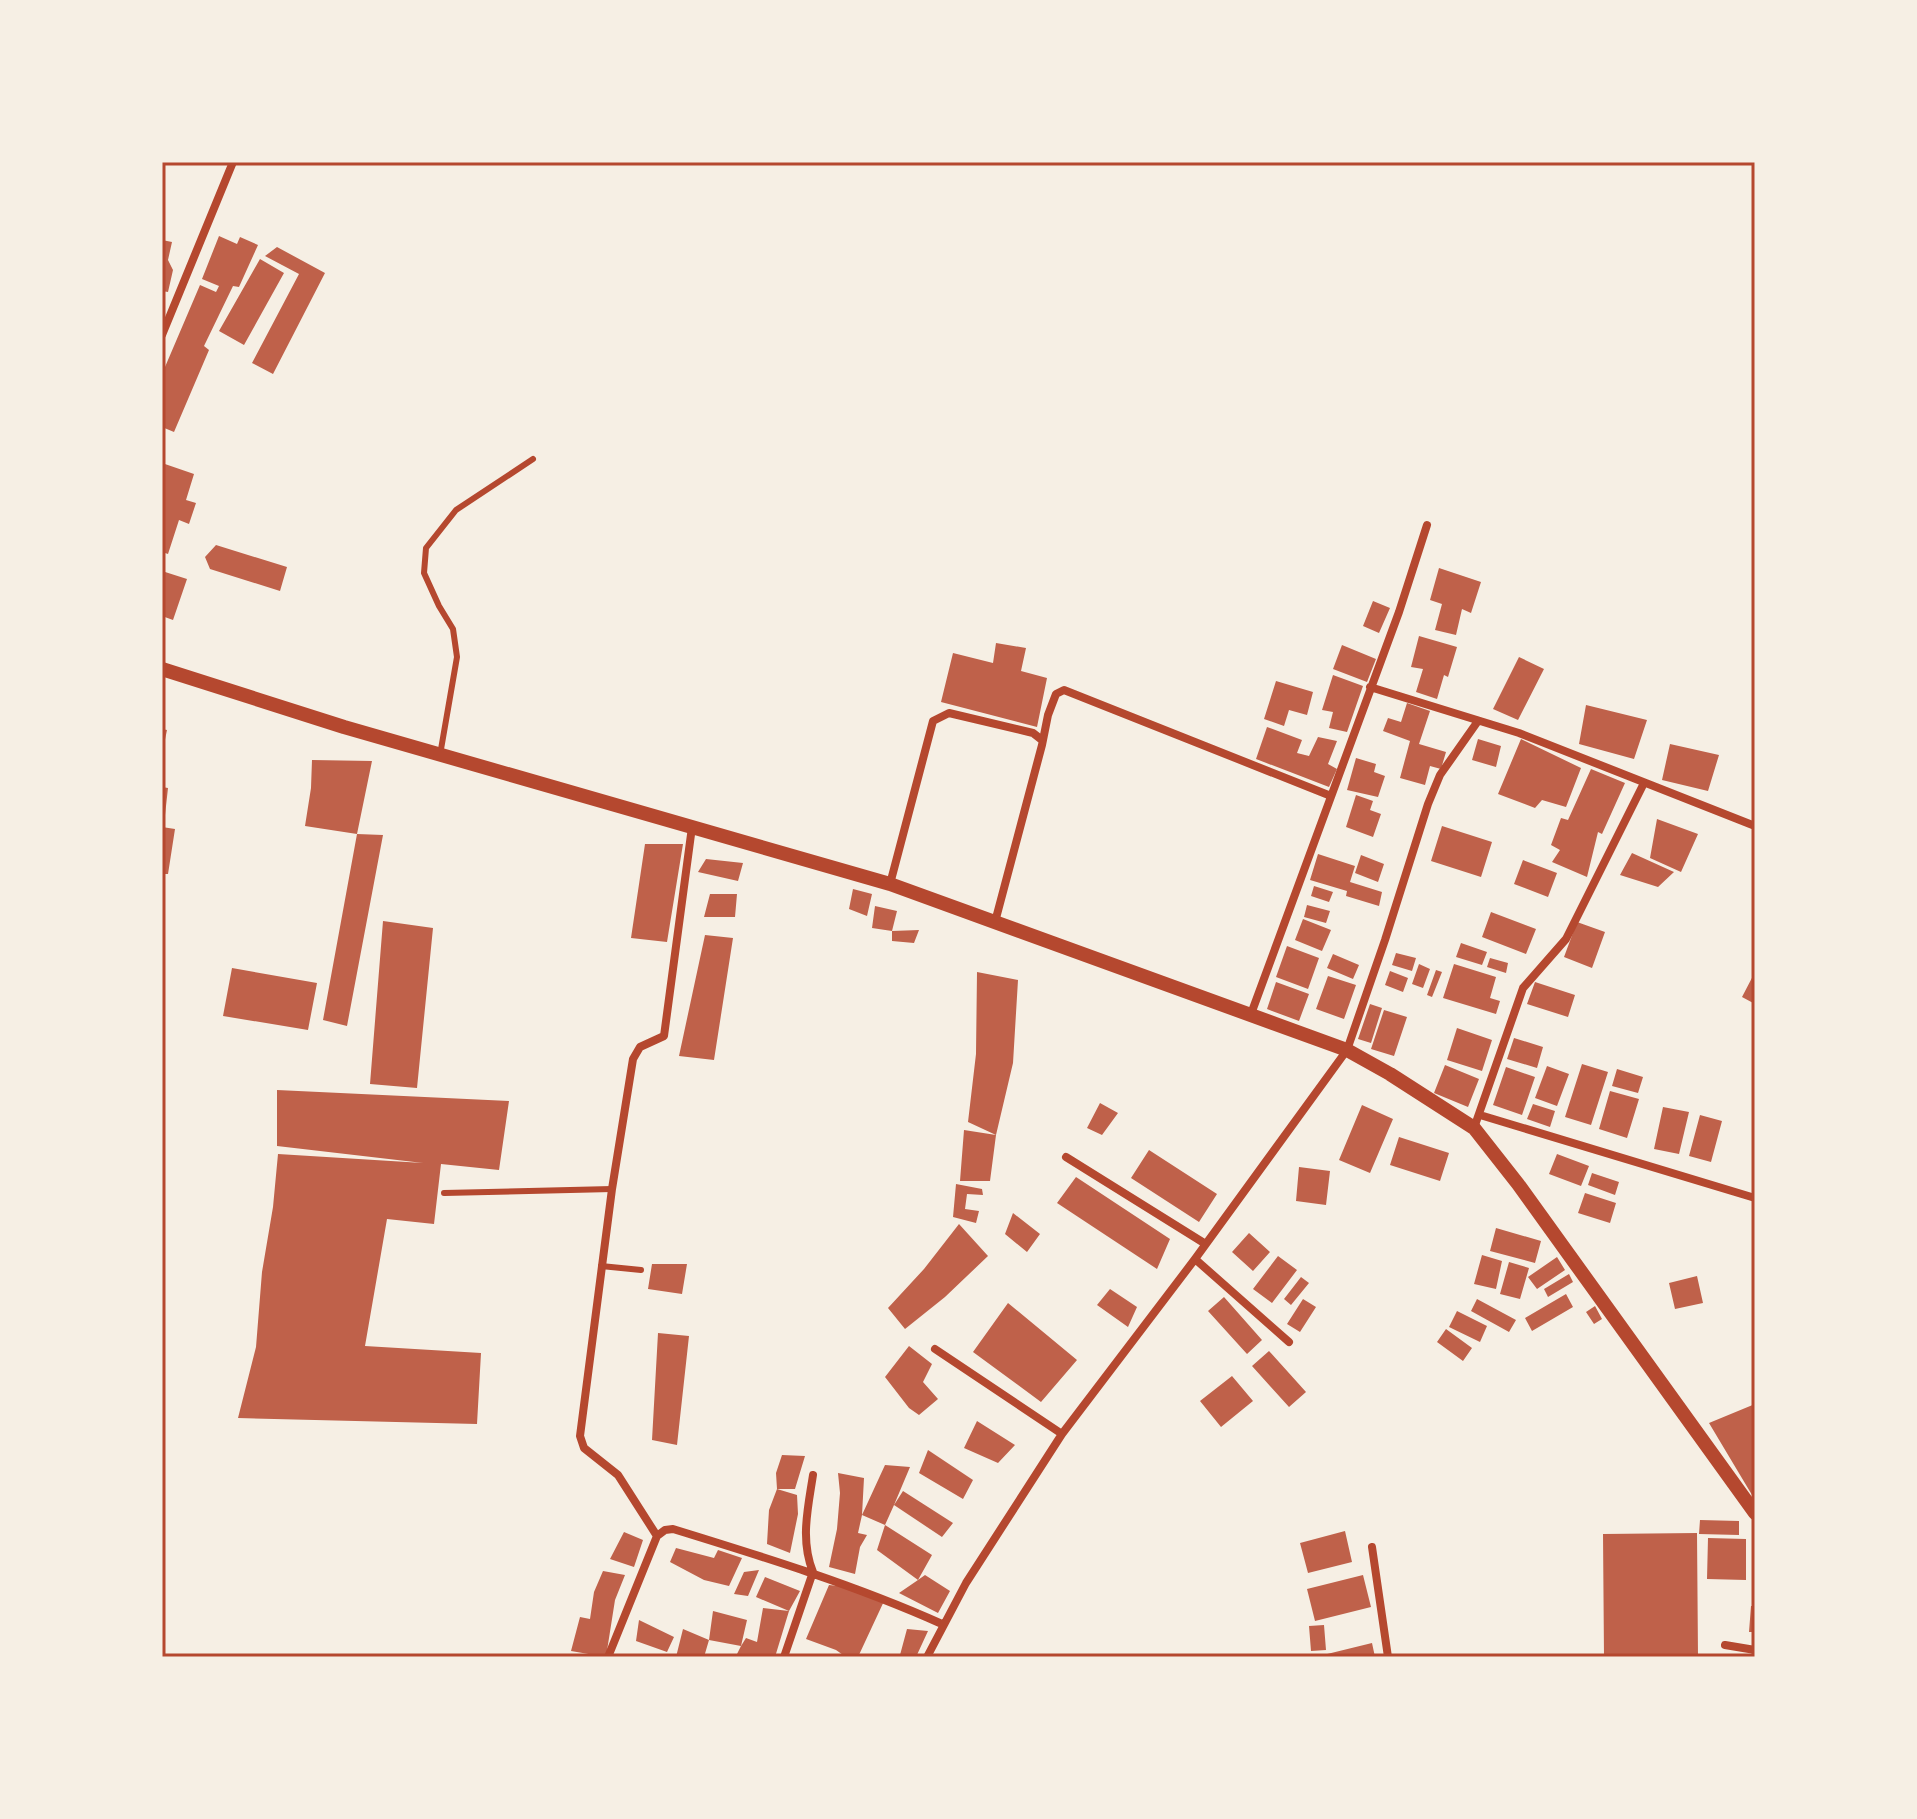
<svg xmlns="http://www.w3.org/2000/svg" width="1917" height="1819" font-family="'PT Sans',sans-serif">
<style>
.building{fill:#bf614a}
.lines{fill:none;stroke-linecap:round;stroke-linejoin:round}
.service{stroke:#b5482f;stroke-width:6}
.minor{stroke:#b5482f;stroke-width:8}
.tertiary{stroke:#b5482f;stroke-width:14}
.neatline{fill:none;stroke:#b5482f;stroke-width:3}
</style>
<rect width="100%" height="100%" fill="#f6efe4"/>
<path class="building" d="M219,236l18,8 3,-7 18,8 -19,42 -6,-1 -29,60 5,4 -35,82 -12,-5v-53l38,-89 16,7 3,-6 -17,-7z
M162,240l10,2 -4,18 5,10 -5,22 -6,-1z
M277,247l48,26 -52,101 -21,-11 47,-89 -34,-18z
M260,259l24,14 -40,72 -25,-14z
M162,463l32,11 -8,26 10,3 -7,21 -10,-4 -11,34 -6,-2z
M216,545l71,22 -7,24 -70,-22 -5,-12z
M1439,568l42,14 -10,31 -9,-4 -6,26 -21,-5 7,-26 -12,-4z
M162,571l25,8 -14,41 -11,-4z
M1373,601l17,7 -11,25 -16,-7z
M1419,636l38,11 -9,30 -4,-2 -7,24 -21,-7 7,-23 -12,-2z
M996,643l30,5 -5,23 26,7 -10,49 -96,-25 12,-49 40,10z
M1342,645l34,14 -9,23 -34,-13z
M1519,657l25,12 -26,51 -25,-11z
M1333,675l30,11 -16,46 -18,-4 4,-16 -11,-2z
M1276,681l37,11 -6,23 -18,-5 -5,16 -20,-7z
M1407,703l23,8 -11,33 27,8 -5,17 -11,-3 -5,19 -25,-7 10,-37 -27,-10 5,-13 13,4z
M1586,705l61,15 -13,39 -55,-15z
M1267,727l35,13 -5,13 12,3 9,-19 19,4 -9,23 9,5 -8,18 -73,-28z
M162,729l5,1 -4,19 -1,-1z
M1478,739l23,7 -5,21 -24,-7z
M1521,739l60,29 -15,39 -24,-7 -7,8 -37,-14z
M1670,744l49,11 -11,36 -46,-11z
M1356,758l20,6 -2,8 11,4 -7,21 -31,-7z
M312,760l60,1 -15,73 26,1 -36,191 -24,-6 34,-186 -52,-8 6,-38z
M1591,769l34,14 -23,51 -4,-2 -11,45 -35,-15 8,-12 -9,-5 10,-27 7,2z
M162,787l6,1 -4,36h-2z
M1356,795l17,6 -3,9 11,4 -8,23 -27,-10z
M1657,819l41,15 -17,38 -31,-14z
M1442,826l50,16 -11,35 -50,-16z
M162,827l13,2 -7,45h-6z
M645,844h38l-16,98 -36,-4z
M1632,853l42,19 -16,15 -38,-12z
M1318,854l37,12 -5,16 32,10 -3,14 -33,-10 1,-5 -37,-11z
M1361,855l23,9 -6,18 -23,-9z
M706,859l37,4 -5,18 -40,-9z
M1523,860l34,13 -9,24 -34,-13z
M1314,886l19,6 -4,10 -18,-6z
M853,889l19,5 -5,22 -18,-7z
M710,894h27l-2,23h-31z
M1307,905l23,6 -4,12 -22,-6z
M875,906l22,5 -5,20 -20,-3z
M1491,912l45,17 -10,25 -44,-17z
M1303,919l28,11 -9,21 -27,-11z
M383,921l50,7 -16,160 -47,-4z
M1577,922l28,10 -13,36 -28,-11z
M919,930l-5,13 -22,-2v-10z
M705,935l28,3 -19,122 -35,-4z
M1461,943l26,9 -5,13 -26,-8z
M1287,946l32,12 -11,31 -32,-12z
M1396,953l20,5 -4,13 -20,-6z
M1333,954l26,11 -6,14 -26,-11z
M1490,958l18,5 -2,10 -19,-6z
M1419,964l11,5 -7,19 -11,-4z
M1454,964l42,13 -6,21 10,3 -4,13 -53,-16z
M232,968l85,15 -9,47 -85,-14z
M1436,970l6,2 -10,25 -5,-2z
M1390,971l18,7 -5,14 -18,-7z
M977,972l41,8 -5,83 -17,72 -28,-13 8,-68z
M1755,972v32l-13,-7z
M1328,976l28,9 -12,34 -28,-10z
M1276,982l33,12 -10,27 -32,-12z
M1535,982l40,13 -7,22 -41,-13z
M1370,1004l12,4 -11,35 -13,-4z
M1384,1010l23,7 -13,39 -23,-7z
M1457,1028l35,12 -10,31 -35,-11z
M1514,1038l29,9 -6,21 -30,-9z
M1582,1064l26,8 -17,53 -26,-8z
M1445,1065l34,14 -11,28 -34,-14z
M1547,1066l22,8 -12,32 -22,-8z
M1506,1067l29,10 -13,38 -29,-10z
M1617,1069l26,8 -5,16 -26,-7z
M277,1090l232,11 -10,69 -58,-6 -7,60 -47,-5 -22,127 116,7 -4,71 -239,-6 18,-71 6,-75 11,-65 5,-53 145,9 -146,-17z
M1610,1091l29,8 -12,39 -28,-9z
M1100,1103l18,10 -16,22 -15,-7z
M1533,1104l22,7 -5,16 -23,-8z
M1362,1105l31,14 -23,54 -31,-13z
M1663,1107l26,5 -10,42 -25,-5z
M1700,1115l22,6 -11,41 -22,-6z
M964,1130l32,5 -6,46h-30z
M1399,1137l50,16 -9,28 -50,-16z
M1149,1150l68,44 -18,28 -68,-44z
M1557,1154l32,12 -8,20 -32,-12z
M1299,1167l31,4 -4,34 -30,-4z
M1592,1173l27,9 -4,13 -27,-10z
M1076,1177l94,62 -13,30 -100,-66z
M956,1184l26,5 1,6 -16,-1 -2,15 14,2 -3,12 -23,-6z
M1585,1193l31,10 -6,20 -32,-10z
M1013,1213l27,21 -13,18 -22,-18z
M959,1224l29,32 -43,41 -40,32 -17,-21 36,-39z
M1496,1228l45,13 -6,22 -45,-12z
M1249,1233l21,19 -17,19 -21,-19z
M1482,1255l20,6 -6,28 -22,-5z
M1278,1256l19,14 -25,33 -19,-14z
M1557,1257l8,13 -28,19 -9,-12z
M1509,1262l20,6 -9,31 -20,-5z
M652,1264h35l-5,30 -34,-5z
M1569,1274l4,8 -25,15 -4,-8z
M1697,1276l6,27 -28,6 -6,-26z
M1301,1277l8,6 -18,22 -7,-6z
M1110,1289l27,18 -9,20 -31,-22z
M1566,1294l7,13 -41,24 -7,-13z
M1224,1297l38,43 -15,14 -39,-43z
M1303,1299l13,8 -16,25 -13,-8z
M1477,1299l39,21 -7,12 -38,-21z
M1008,1303l69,57 -36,42 -68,-50z
M1595,1306l7,13 -8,5 -8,-12z
M1457,1311l30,15 -7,16 -31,-15z
M1446,1329l26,19 -9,13 -26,-19z
M658,1333l31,3 -12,109 -25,-5z
M909,1346l23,18 -9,18 15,17 -19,16 -10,-7 -24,-31z
M1269,1351l37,41 -17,15 -37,-41z
M1232,1376l21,25 -32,26 -21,-26z
M1755,1404v96l-46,-77z
M977,1421l38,24 -17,18 -34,-15z
M928,1450l45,30 -10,19 -44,-26z
M782,1455l23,1 -10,33h-18l-1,-16z
M885,1465l25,2 -16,38 9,-14 50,32 -11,14 -48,-32 -9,20 -23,-10 -4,18 9,2 -7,12 -5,27 -26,-7 8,-38 3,-36 -2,-20 26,5 -2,37z
M777,1489l20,6 1,19 -8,39 -23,-9 2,-34z
M1700,1520l39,1v14l-40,-1z
M885,1525l47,30 -14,25 7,-5 25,16 -12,22 -39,-20 19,-13 -41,-30z
M1345,1531l7,31 -44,11 -8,-30z
M624,1532l19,8 -9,27 -24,-8z
M1697,1533l1,124h-94l-1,-123z
M1708,1538l38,1v41l-39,-1z
M676,1548l38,10 4,-8 24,8 -13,28 -25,-6 -34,-18z
M759,1570l-11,26 -14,-2 10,-22z
M603,1571l22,4 -10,25 -9,57 -35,-6 9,-34 10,2 4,-27z
M1363,1575l8,32 -56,14 -8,-32z
M765,1577l35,14 -11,20 -14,46h-27l-11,-3 4,-8 -32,-6 4,-29 34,9 -6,26 5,-8 11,4 6,-34 26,3 -33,-14z
M829,1585l28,3 28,11 -27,58h-12l-10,-7 -30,-11z
M1751,1606h4v26h-6z
M639,1620l35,17 -7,15 -31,-11z
M1324,1625l2,25 -15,1 -2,-25z
M683,1629l26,11 -5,17h-28z
M907,1629l21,2 -12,26 -16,-2z
M1372,1643l3,14h-56v-1z"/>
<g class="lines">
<path class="service" d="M440,755l17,-98 -4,-28 -14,-23 -15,-33 2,-25 30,-38 77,-51
M444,1193l168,-4
M601,1266l40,4"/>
<path class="minor" d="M162,335l71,-173
M1370,687l149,46 236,93
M890,884l43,-163 16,-8 84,20 9,7
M995,922l47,-177 6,-30 8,-21 8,-4 267,106
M1251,1014l148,-402 28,-87
M1480,1115l275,83
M1474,1128l49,-140 43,-49 78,-156
M1066,1157l138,86
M1195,1259l94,83
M935,1349l127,85
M657,1536l-39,-61 -34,-27 -4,-12 32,-247 21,-130 7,-12 24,-11 28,-209
M1372,1547l16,110
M1725,1645l30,5
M608,1657l49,-121 8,-6 8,-1c91,28 182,56 269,95
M784,1657l29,-85c-13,-32 -5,-64 0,-97
M927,1657l39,-74 96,-149 133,-175 152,-209 38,-110 43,-136 12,-29 38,-54"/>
<path class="tertiary" d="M162,669l182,58 546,157 457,166 43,24 84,54 44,56 237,329"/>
</g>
<rect width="1917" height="1819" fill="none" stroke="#f6efe4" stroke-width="328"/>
<rect x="164" y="164" width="1589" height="1491" class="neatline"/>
</svg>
